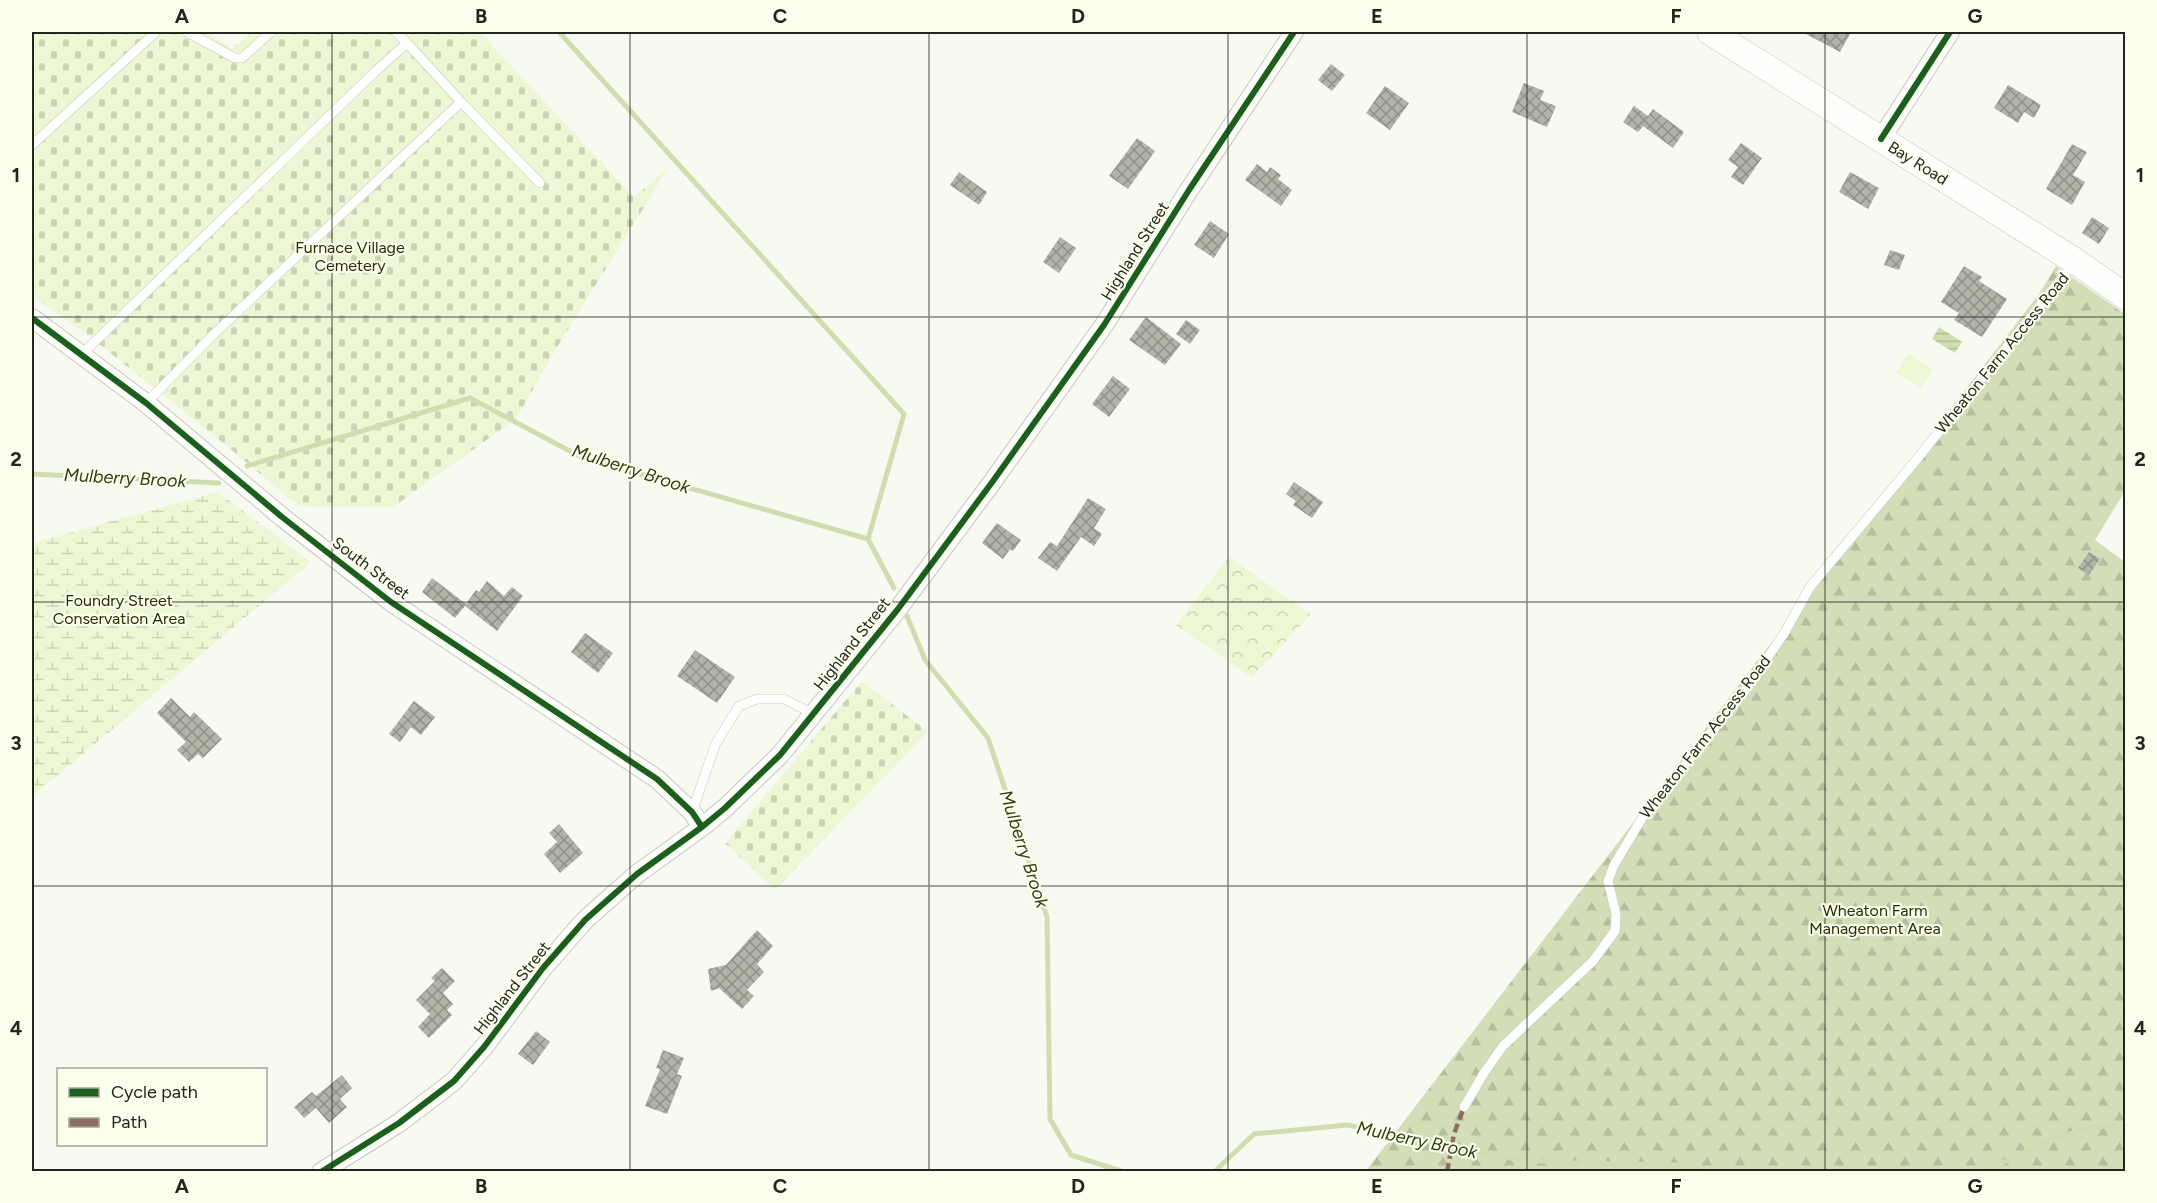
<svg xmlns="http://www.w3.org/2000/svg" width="2157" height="1203" font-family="Figtree,sans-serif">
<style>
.forest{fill:url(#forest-firs)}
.wetland{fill:url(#wetland-marsh)}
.cemetery{fill:url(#cemetery-stones)}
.park{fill:url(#park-crowns)}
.pitch{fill:#eef7d5}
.water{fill:url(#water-rules)}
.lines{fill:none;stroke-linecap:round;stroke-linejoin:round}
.stream{stroke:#d0ddb0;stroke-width:5}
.building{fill:url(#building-cross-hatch)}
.service-casing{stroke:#c5c8c0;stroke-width:10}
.minor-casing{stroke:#c5c8c0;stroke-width:20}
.secondary-casing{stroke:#c5c8c0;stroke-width:27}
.service{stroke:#fefefd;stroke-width:9}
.minor{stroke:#fefefd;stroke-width:18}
.secondary{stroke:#fefefd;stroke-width:26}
.quiet{stroke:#8d6e63;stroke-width:4.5;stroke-dasharray:9 4.5;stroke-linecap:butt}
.cycleway-casing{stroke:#f9feed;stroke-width:10}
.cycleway{stroke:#1b5e20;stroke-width:6}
.grid{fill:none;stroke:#24261e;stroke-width:1.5;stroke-opacity:0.55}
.labels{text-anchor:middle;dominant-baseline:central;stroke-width:4.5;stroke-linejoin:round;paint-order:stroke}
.street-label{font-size:16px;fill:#24261e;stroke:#f9feed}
.park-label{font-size:16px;fill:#262f02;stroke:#f9feed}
.water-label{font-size:18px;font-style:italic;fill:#333d11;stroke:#f9feed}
.neatline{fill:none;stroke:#24261e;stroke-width:2}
.grid-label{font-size:20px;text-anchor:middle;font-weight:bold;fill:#24261e}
</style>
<defs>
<pattern id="forest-firs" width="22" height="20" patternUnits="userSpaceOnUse" patternTransform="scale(1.5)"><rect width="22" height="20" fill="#d3ddb8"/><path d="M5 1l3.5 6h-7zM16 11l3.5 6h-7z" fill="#b5be9e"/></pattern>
<pattern id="wetland-marsh" width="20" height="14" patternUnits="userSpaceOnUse" patternTransform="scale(1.5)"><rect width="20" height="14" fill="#eef7d5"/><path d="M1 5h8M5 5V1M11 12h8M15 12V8" fill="none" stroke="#ccd4b6"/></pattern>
<pattern id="cemetery-stones" width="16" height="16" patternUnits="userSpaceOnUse" patternTransform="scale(1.5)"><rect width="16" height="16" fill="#eef7d5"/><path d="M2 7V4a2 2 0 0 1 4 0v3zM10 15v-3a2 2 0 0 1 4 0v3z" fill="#ccd4b6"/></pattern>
<pattern id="park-crowns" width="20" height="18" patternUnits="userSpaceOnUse" patternTransform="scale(1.5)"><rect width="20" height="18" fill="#eef7d5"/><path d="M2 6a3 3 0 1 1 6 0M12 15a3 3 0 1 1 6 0" fill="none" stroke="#ccd4b6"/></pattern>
<pattern id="water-rules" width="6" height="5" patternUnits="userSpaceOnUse" patternTransform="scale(1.5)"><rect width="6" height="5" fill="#d0ddb0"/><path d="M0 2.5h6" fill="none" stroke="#b2be97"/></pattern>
<pattern id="building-cross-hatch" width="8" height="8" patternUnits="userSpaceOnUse" patternTransform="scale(1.5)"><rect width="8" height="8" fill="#b0b4a6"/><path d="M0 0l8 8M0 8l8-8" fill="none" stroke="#8f9287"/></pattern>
</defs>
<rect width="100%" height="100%" fill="#f8faf1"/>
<path class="forest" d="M2056,266l69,48v177l-30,49 30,22v609l-760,1 674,-878z"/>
<path class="wetland" d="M218,492l93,70 -279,235v-254z"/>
<path class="cemetery" d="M32,32h176l24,17 19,-17h229l154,165 35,-30 -113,182 -40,70 -123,88 -95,-1 -59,-50 -151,-121 -56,-39z
M862,681l66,51 -153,158 -50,-47z"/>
<path class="park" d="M1229,557l82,57 -59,64 -76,-53z"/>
<path class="pitch" d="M1908,353l25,16 -12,19 -25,-15z"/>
<path class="water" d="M1939,327l23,15 -7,11 -23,-14z"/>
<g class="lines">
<path class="stream" d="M559,32l345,382 -36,125
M247,466l223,-68 111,59 287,82 26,49
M32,474l187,9
M907,616l18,44 63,78 59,179 3,202 21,36 53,17
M1214,1172l40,-38 93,-9 116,22 37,10 61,6 121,2 23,7
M1984,1172c35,-18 71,-36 110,-45 8,-2 19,0 28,0l4,-4"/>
</g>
<path class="building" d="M1802,32h49l-11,20z
M1331,64l14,11 -13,16 -14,-11z
M1524,83l20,8 -4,9 16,6 -9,21 -35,-15z
M2008,85l33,20 -7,13 -10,-6 -6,11 -24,-15z
M1385,86l24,17 -19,27 -24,-17z
M1634,106l14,10 5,-7 31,23 -11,16 -30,-22 -5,6 -15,-10z
M1137,138l18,13 -27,38 -19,-13z
M1741,143l21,15 -19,27 -12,-8 7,-10 -10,-7z
M2072,144l15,8 -14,23 12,7 -13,23 -26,-16z
M1257,164l10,8 3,-5 11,8 -3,4 14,11 -11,16 -36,-26z
M959,172l28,20 -8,13 -29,-20z
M1850,172l29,16 -11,21 -29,-17z
M2092,217l17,11 -10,16 -17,-11z
M1210,221l19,13 -15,24 -20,-13z
M1060,237l16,11 -17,25 -16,-11z
M1890,250l15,5 -6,15 -15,-5z
M1964,266l18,11 -3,4 28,18 -25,38 -28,-17 5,-7 -18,-11z
M1146,317l35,27 -16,21 -36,-25z
M1186,320l14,10 -10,14 -14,-10z
M1113,376l17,13 -21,28 -17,-13z
M1294,482l29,20 -11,16 -19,-13 3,-4 -10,-7z
M1088,498l18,11 -12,19 8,6 -8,12 -13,-9 -24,34 -19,-13 12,-16 7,4z
M997,523l24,17 -8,11 -3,-2 -7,10 -21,-16z
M2089,552l11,7 -11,16 -11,-7z
M432,578l34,26 10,-14 3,2 8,-11 17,15 8,-9 11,9 -26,35 -32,-25 -10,12 -33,-26z
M585,633l28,20 -15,20 -27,-21z
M695,650l40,27 -18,26 -40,-27z
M171,698l19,19 4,-5 28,27 -19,19 -5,-4 -9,8 -12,-12 9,-8 -29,-29z
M414,701l21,16 -14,18 -10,-8 -11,15 -11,-8z
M559,824l24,29 -23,20 -16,-19 13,-12 -8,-9z
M757,930l16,16 -16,18 7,8 -17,18 7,6 -12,13 -23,-21 -8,3 -3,-22 18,-4z
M442,968l13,13 -12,12 10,11 -6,6 5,5 -23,23 -11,-11 12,-13 -14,-14 19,-19 -4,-3z
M536,1031l14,11 -17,23 -15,-11z
M663,1050l21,8 -7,16 5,2 -15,38 -22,-8 15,-37 -4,-1z
M342,1075l10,13 -12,11 7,8 -18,16 -13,-15 -12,10 -10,-11 18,-15 4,4z"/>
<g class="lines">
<defs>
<path id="service" d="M187,32l48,26h7l29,-26
M461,102l79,81
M32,145l124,-113
M82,354l296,-285 29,-26 -11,-11
M146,403l69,-70 246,-231 -54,-59
M692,812l24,-69 23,-37 18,-7h27l30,15
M1464,1107l20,-34 19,-27 90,-85 22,-30 1,-17 -8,-33 6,-16 30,-50 101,-124 40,-59 25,-45 103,-123 161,-201"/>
<path id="minor" d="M1881,139l69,-107
M32,318l114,85 136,114 109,85 266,177 35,33 10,15
M321,1172l78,-49 55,-42 30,-34 59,-79 42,-48 52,-46 65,-47 23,-19 55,-53 118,-146 95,-128 111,-156 85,-135 105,-158"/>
<path id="secondary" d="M1710,32l365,229 51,36"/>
</defs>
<use href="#service" class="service-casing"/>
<use href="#minor" class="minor-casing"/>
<use href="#secondary" class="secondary-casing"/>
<use href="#service" class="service"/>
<use href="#minor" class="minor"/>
<use href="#secondary" class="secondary"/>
<path class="quiet" d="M1447,1172l7,-38 10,-27"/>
<defs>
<path id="cycleway" d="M1881,139l69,-107
M32,318l114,85 136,114 109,85 266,177 35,33 10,15
M321,1172l78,-49 55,-42 30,-34 59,-79 42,-48 52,-46 65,-47 23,-19 55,-53 118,-146 95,-128 111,-156 85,-135 105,-158"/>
</defs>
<use href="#cycleway" class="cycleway-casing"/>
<use href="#cycleway" class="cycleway"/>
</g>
<path class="grid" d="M332,32v1140M630,32v1140M929,32v1140M1228,32v1140M1527,32v1140M1825,32v1140M32,317h2094M32,602h2094M32,886h2094"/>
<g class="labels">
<g class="street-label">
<text transform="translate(1918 163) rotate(32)">Bay Road</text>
<text transform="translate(1135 251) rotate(-58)">Highland Street</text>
<text transform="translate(2002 353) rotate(-51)">Wheaton Farm Access Road</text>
<text transform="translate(371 568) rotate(37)">South Street</text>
<text transform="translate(852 644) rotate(-52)">Highland Street</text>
<text transform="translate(1705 737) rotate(-52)">Wheaton Farm Access Road</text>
<text transform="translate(512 988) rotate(-52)">Highland Street</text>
</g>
<g class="park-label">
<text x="350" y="247">Furnace Village<tspan x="350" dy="18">Cemetery</tspan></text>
<text x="119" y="600">Foundry Street<tspan x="119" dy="18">Conservation Area</tspan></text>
<text x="1875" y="910">Wheaton Farm<tspan x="1875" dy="18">Management Area</tspan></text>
</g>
<g class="water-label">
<text transform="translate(631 469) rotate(18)">Mulberry Brook</text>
<text transform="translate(125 478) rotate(3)">Mulberry Brook</text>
<text transform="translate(1024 849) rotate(72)">Mulberry Brook</text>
<text transform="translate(1417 1140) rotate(12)">Mulberry Brook</text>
</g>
</g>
<rect width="2157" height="1203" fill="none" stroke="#f9feed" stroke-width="66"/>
<rect x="57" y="1068" width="210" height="78" fill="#f9feed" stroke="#a4a89a" stroke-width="1.5"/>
<rect x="69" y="1088" width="30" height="9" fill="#1b5e20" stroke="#a4a89a" stroke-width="1.5"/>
<text x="111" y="1098" font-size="18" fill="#24261e">Cycle path</text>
<rect x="69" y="1118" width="30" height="9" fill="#8d6e63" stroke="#a4a89a" stroke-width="1.5"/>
<text x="111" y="1128" font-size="18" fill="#24261e">Path</text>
<rect x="33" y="33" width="2091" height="1137" class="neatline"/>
<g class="grid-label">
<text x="182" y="23">A</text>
<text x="481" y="23">B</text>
<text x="780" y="23">C</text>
<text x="1078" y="23">D</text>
<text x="1377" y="23">E</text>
<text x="1676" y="23">F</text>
<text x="1975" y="23">G</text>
<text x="16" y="182">1</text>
<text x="2140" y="182">1</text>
<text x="16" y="466">2</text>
<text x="2140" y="466">2</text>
<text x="16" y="750">3</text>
<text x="2140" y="750">3</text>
<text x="16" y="1035">4</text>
<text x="2140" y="1035">4</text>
<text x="182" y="1193">A</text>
<text x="481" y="1193">B</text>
<text x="780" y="1193">C</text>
<text x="1078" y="1193">D</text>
<text x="1377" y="1193">E</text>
<text x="1676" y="1193">F</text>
<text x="1975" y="1193">G</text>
</g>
</svg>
